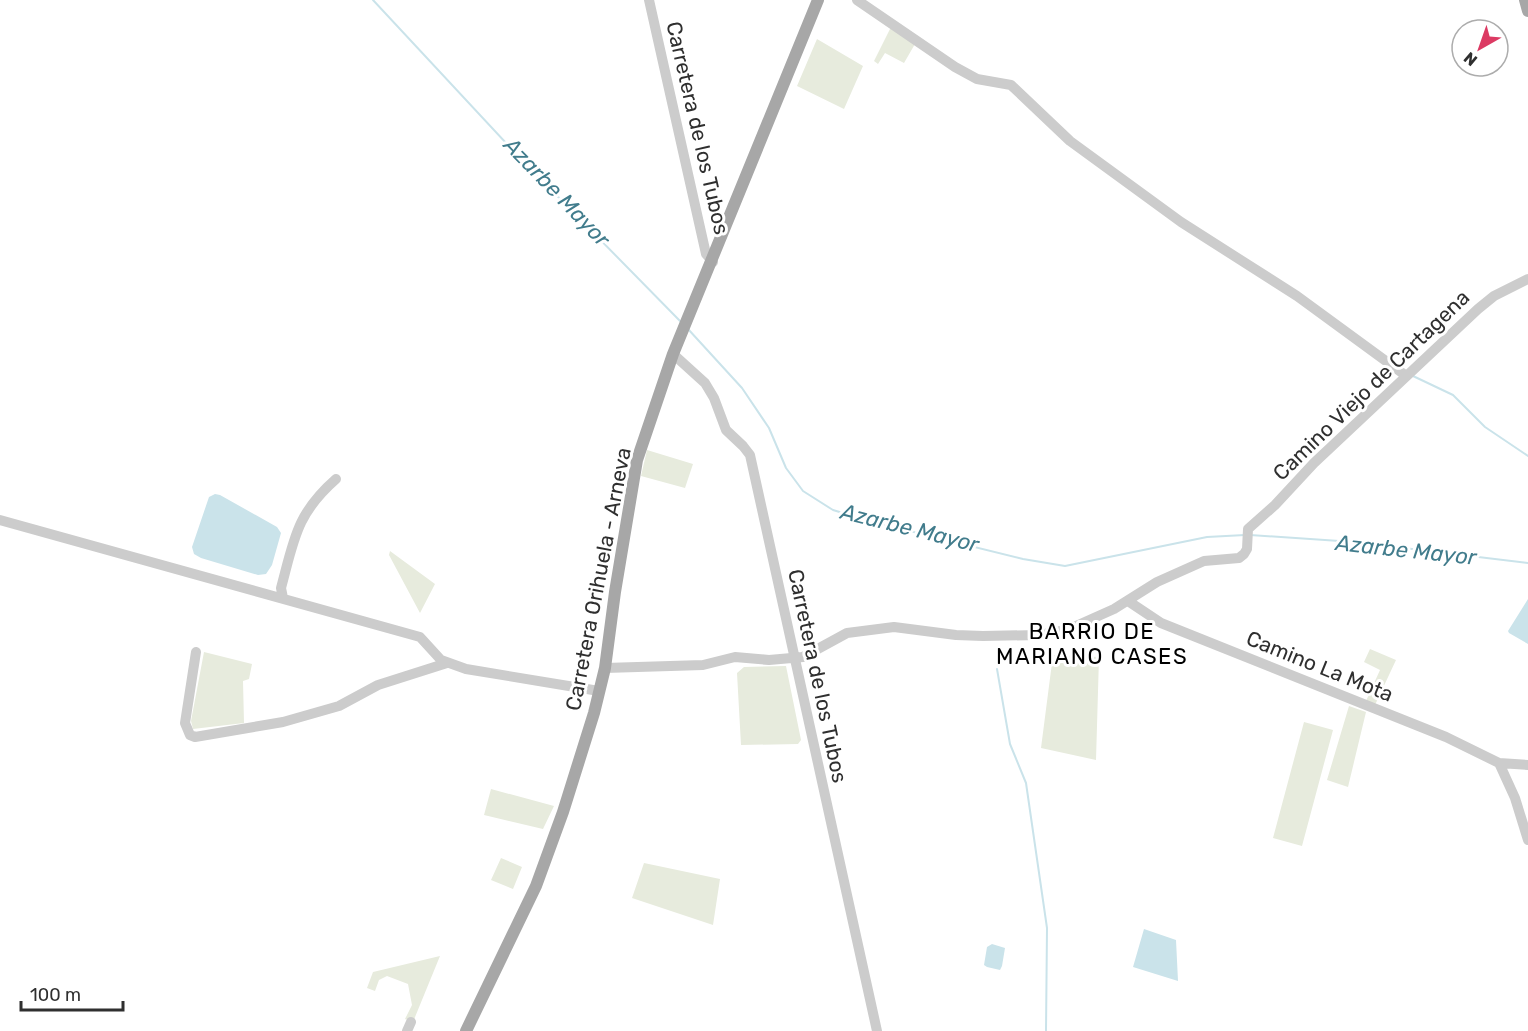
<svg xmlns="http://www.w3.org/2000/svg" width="1528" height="1031" font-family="Rubik,sans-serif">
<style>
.green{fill:#e7ebdd}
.water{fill:#cae3ea}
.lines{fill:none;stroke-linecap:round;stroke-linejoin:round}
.stream{stroke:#cae3ea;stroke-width:2}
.minor{stroke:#ccc;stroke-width:10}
.major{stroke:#a7a7a7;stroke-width:12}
.labels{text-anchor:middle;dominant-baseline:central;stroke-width:6;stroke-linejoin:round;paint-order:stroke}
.street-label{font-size:21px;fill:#2f2f2f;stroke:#fff}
.water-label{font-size:22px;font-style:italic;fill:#417c8c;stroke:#fff}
.neighbourhood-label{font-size:22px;letter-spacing:1.5px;fill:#000;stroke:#fff}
</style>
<rect width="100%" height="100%" fill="#fff"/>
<path class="green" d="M891,27l24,17 -11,19 -19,-10 -7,11 -4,-3z
M817,39l46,27 -19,43 -47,-23z
M647,450l46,14 -8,24 -44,-12z
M390,551l45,33 -15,29 -31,-58z
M1370,649l26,11 -21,45 -9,-4 14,-31 -16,-8z
M204,652l48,12 -3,15 -6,2 1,42 -51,6 -2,-8z
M1053,655l46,2 -3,103 -55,-12z
M786,666l15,74 -3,4 -57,1 -4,-72 7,-6z
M1349,706l17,6 -18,75 -21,-7z
M1304,722l29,8 -31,116 -29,-8z
M491,789l63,17 -11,23 -59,-14z
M501,858l21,9 -9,22 -22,-9z
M644,863l76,16 -7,46 -81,-27z
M440,956l-27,66 -8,-3 7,-14 -4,-21 -21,-8 -8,4 -4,11 -8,-3 6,-16z"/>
<path class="water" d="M215,494l5,1 57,32 4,6 -9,32 -6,9 -8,1 -57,-17 -7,-4 -2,-7 17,-50z
M1528,599v45l-19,-11 -1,-2z
M1144,929l32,11 2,41 -45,-14z
M992,944l13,4 -3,18 -2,4 -13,-3 -3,-2 3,-18z"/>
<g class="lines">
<path class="stream" d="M373,0l146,157 163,166
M688,329l54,59 27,40 17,40 17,23 30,19 36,11 154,38 42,7 142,-29 38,-2
M1413,376l40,19 32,32 43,29
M1250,535l104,7 174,21
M997,669l13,75 16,39 21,145 -1,103"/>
<path class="minor" d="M649,0l57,254 7,8
M857,0l98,67 22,12 34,6 59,56 111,81 116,74 108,79
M673,354l32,29 9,15 12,32 17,16 7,9 127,576
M0,520l420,117 21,23 25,9 133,22
M283,598l-2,-10c13,-48 15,-74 55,-109
M1128,601l33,22 285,114 53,26 29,2
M196,652l-11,71 5,12 5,2 88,-15 56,-16 39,-21 69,-22
M605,668l98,-3 32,-8 34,3 34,-3 44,-24 47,-6 62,8 27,1 55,-1 29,-5 47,-21 43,-27 47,-21 35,-3 5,-4 3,-5 1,-20 27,-24 39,-42 164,-154 16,-13 34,-17
M1499,763l16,35 13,42
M407,1031l4,-9"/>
<path class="major" d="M1525,0l3,11
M466,1031l70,-145 27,-74 31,-99 11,-45 10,-76 22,-132 36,-106 145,-354"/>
</g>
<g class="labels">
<g class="street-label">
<text transform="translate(698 128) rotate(77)">Carretera de los Tubos</text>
<text transform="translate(1371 385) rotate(-44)">Camino Viejo de Cartagena</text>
<text transform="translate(598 579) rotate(-79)">Carretera Orihuela - Arneva</text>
<text transform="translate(1320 666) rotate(22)">Camino La Mota</text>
<text transform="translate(818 676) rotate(78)">Carretera de los Tubos</text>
</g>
<g class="water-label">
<text transform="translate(557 192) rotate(46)">Azarbe Mayor</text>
<text transform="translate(910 528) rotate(14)">Azarbe Mayor</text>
<text transform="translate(1406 550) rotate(6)">Azarbe Mayor</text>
</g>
<g class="neighbourhood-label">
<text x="1092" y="631">BARRIO DE<tspan x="1092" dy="25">MARIANO CASES</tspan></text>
</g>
</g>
<g transform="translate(1480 48) rotate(220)"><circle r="28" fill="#ffffff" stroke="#acacac" stroke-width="1.5"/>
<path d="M0-4.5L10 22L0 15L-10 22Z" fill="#dc3a63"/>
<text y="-9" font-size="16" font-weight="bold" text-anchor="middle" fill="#2f2f2f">N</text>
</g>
<path d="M21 1001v9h102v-9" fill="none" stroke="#2f2f2f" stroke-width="3"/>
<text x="30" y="1001" font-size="18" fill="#2f2f2f" stroke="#ffffff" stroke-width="4.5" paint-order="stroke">100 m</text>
</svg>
